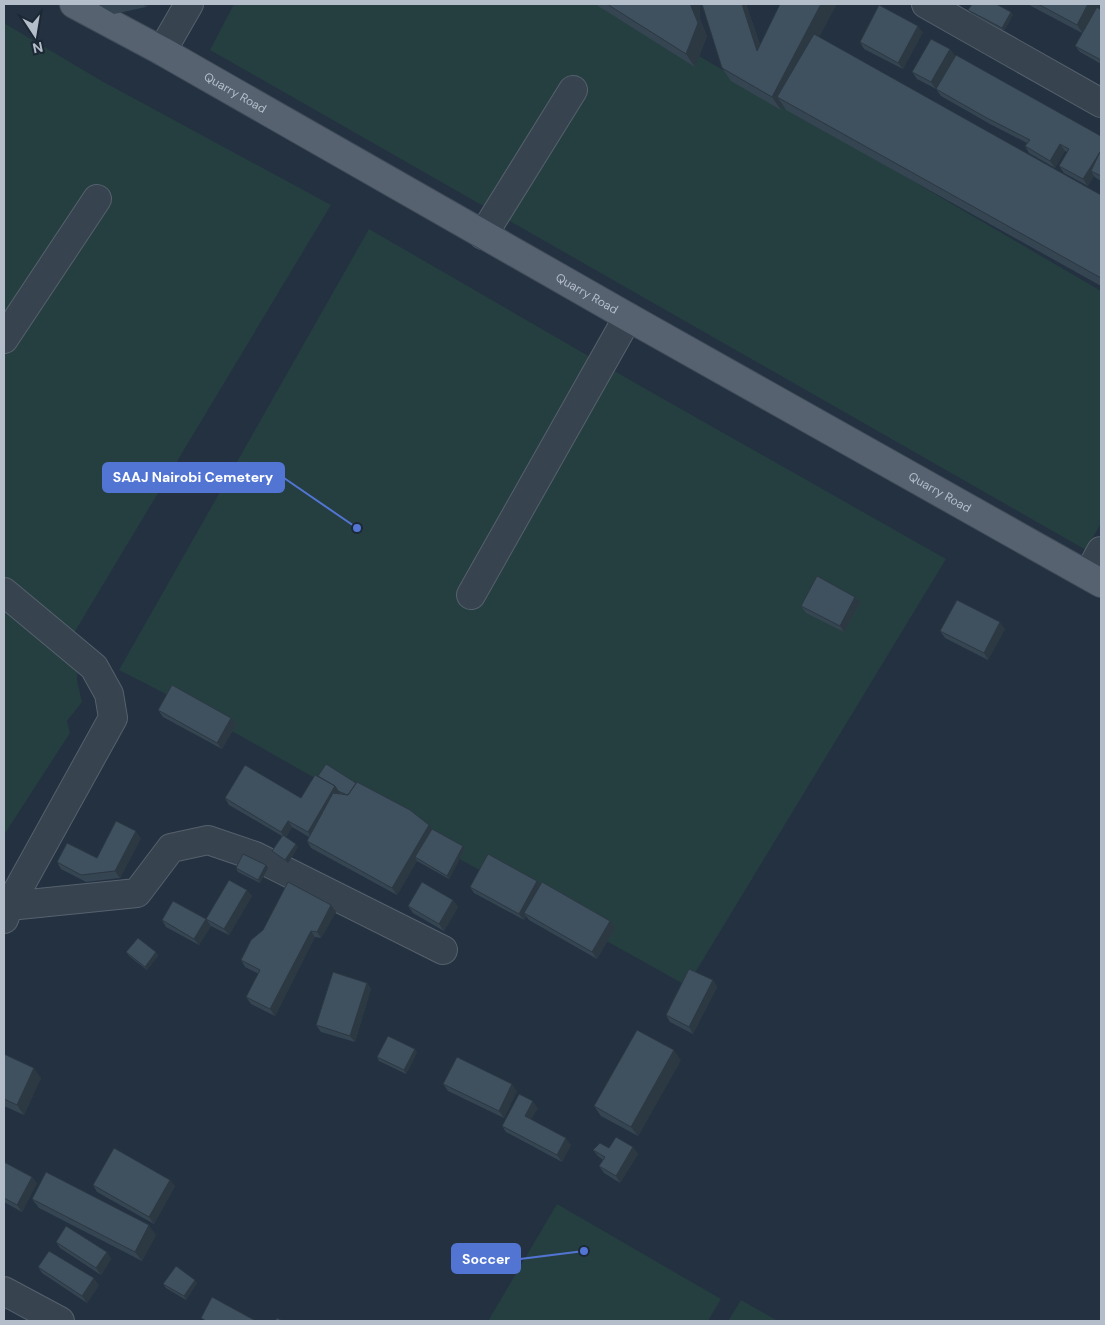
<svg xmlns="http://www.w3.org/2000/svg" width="1105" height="1325" font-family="'DM Sans',sans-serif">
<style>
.green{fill:#253f41}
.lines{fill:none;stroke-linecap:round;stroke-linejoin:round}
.minor-casing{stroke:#56616d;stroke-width:30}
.major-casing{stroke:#414c59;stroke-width:30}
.minor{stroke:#384350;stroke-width:28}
.major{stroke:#566270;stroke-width:28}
.wall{fill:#364552}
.shaded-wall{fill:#2c3842}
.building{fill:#3f505f;stroke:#2c3842}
.labels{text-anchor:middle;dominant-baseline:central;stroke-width:4.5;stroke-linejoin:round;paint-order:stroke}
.street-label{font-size:12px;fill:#b4beca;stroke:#1d2835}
.leader{fill:none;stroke:#5275d3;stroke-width:2}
.callout-dot{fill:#5275d3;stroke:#1d2835;stroke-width:2}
.callout{fill:#5275d3;stroke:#5275d3;stroke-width:2}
.callout-label{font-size:14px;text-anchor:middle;font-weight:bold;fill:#fff}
</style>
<rect width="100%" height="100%" fill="#233140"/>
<path class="green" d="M234,4h376l491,287v232l-15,27 -876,-500z
M4,23l96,57 231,125 -257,428 4,29 -1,18 5,22 -15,19 3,12 -66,102z
M369,229l268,155 309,175 -259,427 -367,-205 -150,-85 -51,-26z
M557,1204l164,95 -13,22h-220z
M741,1300l37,21h-50z"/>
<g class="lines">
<defs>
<path id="minor" d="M926,4l175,99
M162,51l27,-47
M483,235l90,-145
M4,339l93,-140
M1088,575l13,-24
M4,592l90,75 15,27 4,24 -104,188 -5,13
M471,595l157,-278
M9,906l128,-13 34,-45 37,-8 47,16 188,94
M4,1291l56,30"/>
<g id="major">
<path id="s1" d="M74,4l88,47 466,266 473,266"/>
</g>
</defs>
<use href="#minor" class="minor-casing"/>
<use href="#major" class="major-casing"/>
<use href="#minor" class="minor"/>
<use href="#major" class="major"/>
</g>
<path class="wall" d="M97,4h52l-3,3 -32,7z
M595,4h105v15l7,17 -12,31z
M702,4h44l14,41 20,-41h56v1l-17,32 282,158v91l-315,-176 -3,-5 -2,5 -50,-29 -9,-13z
M1029,4h72l-3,4 3,2v54l-21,-12 -5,-6 7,-13 -51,-27z
M968,10l43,2 2,3 -9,16 -33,-18z
M923,32l-20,37 -39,-20 -4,-7z
M950,49l5,7 -15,26 161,55v44l-5,-3 -2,-2 -6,10 -24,-13 -5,-7 8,-14 -2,-1 -10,17 -26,-15 -4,-7 2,-3 -37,-19 -49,-28 -5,-7 -19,-10 -5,-7z
M860,603l-16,29 -38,-19 -5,-7z
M1005,629l-17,31 -43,-22 -5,-7z
M158,710l73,8 5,7 -14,24 -59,-32z
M318,776l38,7 109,66 -16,30 -32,-18 -20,34 -86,-47 -4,-7 2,-4 -17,-10 -6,10 12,10 -10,16 -14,-9 -2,-3 10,-15 -53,-31 -4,-7h76z
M141,838l-21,40 -34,4 -25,-13 -4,-7 40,-4z
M236,868h32l-8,15 -22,-11z
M540,885l70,36 5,7 -18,31 -68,-39 -3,-4 -2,4 -50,-27 -4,-6z
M247,890l5,6 -23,39 -18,-9 -12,19 -33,-18 -4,-7 44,-1z
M453,900l5,7 -14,24 -31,-18 -5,-7z
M331,905l5,7 -15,26 -6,-1 -40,79 -24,-12 -5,-7 13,-23 -14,-7 -4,-7z
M126,952h30l2,4 -11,14 -18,-14z
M713,980l4,7 -24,47 -23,-12 -4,-7z
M367,983l4,6 -16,53 -34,-10 -5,-7z
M417,1052l-11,22 -27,-13 -2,-4z
M4,1054l37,24 -17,37 -20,-9z
M681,1060l-43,76 -37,-20 -7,-10z
M443,1084l74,7 -13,27 -56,-27z
M538,1108l-7,11 40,26 -9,17 -56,-30 -4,-6z
M633,1147l5,7 -18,29 -16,-10 -5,-7 4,-6 -5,-4 -5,-6z
M4,1162l28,15 5,6 -15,29 -18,-10z
M170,1180l5,6 -21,38 -57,-32 -4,-7z
M32,1199l124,36 -14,26 -103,-53z
M56,1242l51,10 4,7 -10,16 -41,-27z
M38,1267l61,18 -12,18 -45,-30z
M197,1283l-11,17 -20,-12 -3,-4z"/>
<path class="shaded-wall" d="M143,4h6l-3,3z
M691,4h9v15l7,17 -12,31 -9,-13z
M742,4h4l20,60 -9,-13z
M821,4h15v1l-51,97 -8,-5 6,8 -2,5 -9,-13z
M1088,4h13l-17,31 -7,-10z
M1011,12l2,3 -9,16 -2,-3z
M918,26l5,6 -20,37 -5,-6z
M950,49l5,7 -19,33 -5,-7z
M1060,144l5,7 -10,17 -5,-7z
M1100,152l-9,19 3,5 -6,10 -5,-7z
M855,597l5,6 -16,29 -4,-6z
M1000,622l5,7 -17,31 -4,-7z
M231,718l5,7 -14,24 -5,-6z
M335,786l5,7 -28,46 -4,-7z
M288,821l4,6 -7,11 -4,-6z
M429,825l5,7 -19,25 2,4 -20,34 -5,-7z
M136,831l5,7 -21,40 -5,-7z
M296,844l2,3 -10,16 -3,-3z
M463,846l2,3 -16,30 -2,-3z
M266,865l2,3 -8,15 -2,-3z
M537,881l5,7 -18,25 2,3 -2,4 -5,-6z
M247,890l5,6 -23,39 -5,-6z
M453,900l5,7 -14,24 -5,-7z
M331,905l5,7 -15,26 -4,-6z
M206,919l5,7 -12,19 -5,-6z
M610,921l5,7 -18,31 -5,-7z
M311,931l4,6 -40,79 -5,-7z
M156,952l2,4 -11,14 -2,-3z
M713,980l4,7 -24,47 -4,-7z
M367,983l4,6 -16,53 -5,-6z
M415,1049l2,3 -11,22 -2,-4z
M674,1050l7,10 -43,76 -7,-9z
M34,1068l7,10 -17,37 -7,-10z
M512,1084l5,7 -13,27 -5,-7z
M533,1101l5,7 -9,14 -4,-6z
M566,1138l5,7 -9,17 -5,-7z
M633,1147l5,7 -18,29 -4,-7z
M32,1177l5,6 -15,29 -5,-7z
M170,1180l5,6 -21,38 -5,-7z
M149,1225l7,10 -14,26 -7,-9z
M107,1252l4,7 -10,16 -5,-7z
M94,1278l5,7 -12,18 -5,-7z
M195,1280l2,3 -11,17 -2,-4z"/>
<path class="building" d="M607,4h84v2l7,17 -12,31z
M702,4h40l15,47 23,-47h41l-49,93 -50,-29z
M972,4h24l15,8 -9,16 -34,-18z
M1038,4h50l-11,21z
M879,5l39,21 -20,37 -38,-21z
M1097,7l4,3v50l-26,-14z
M814,34l287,161v83l-324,-181z
M931,39l19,10 -19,33 -19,-10z
M956,55l143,80 2,2v39l-10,-5 9,-19 -17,27 -24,-13 10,-17 -9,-5 -10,17 -25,-15 5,-6 -45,-23 -49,-28z
M817,576l38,21 -15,29 -39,-20z
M957,600l43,22 -16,31 -44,-22z
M172,685l59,33 -14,25 -59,-33z
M326,764l30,19 -8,12 -3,-1 -7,-3 -3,-5 -17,-10z
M245,765l56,33 14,-23 20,11 -27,46 -20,-11 -7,11 -56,-34z
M357,782l53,28 19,15 -37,63 -85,-47 26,-48 15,2z
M116,821l20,10 -21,40 -34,4 -24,-13 10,-19 30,15z
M432,829l31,17 -16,30 -32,-19z
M283,835l13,9 -11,16 -13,-9z
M243,854l23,11 -8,15 -22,-12z
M488,854l49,27 -18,33 -49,-27z
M229,880l18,10 -23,39 -18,-10z
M288,882l43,23 -14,27 -6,-1 -41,78 -24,-12 14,-27 -19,-10 10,-20 12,-10z
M422,882l31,18 -14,24 -31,-18z
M542,882l68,39 -18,31 -68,-39z
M173,901l33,18 -12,20 -32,-19z
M138,938l18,14 -11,15 -19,-15z
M689,969l24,11 -24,47 -23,-12z
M333,972l34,11 -17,53 -34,-11z
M637,1030l37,20 -43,77 -37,-21z
M388,1036l27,13 -11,21 -27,-13z
M4,1054l30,14 -17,37 -13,-6z
M457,1057l55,27 -13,27 -56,-27z
M519,1094l14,7 -8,15 41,22 -9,17 -55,-29z
M616,1137l17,10 -17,29 -17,-10 6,-9 -12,-7 7,-7 9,5z
M114,1148l56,32 -21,37 -56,-32z
M4,1162l28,15 -15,28 -13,-7z
M46,1172l103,53 -14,27 -103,-53z
M66,1226l41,26 -11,16 -40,-26z
M49,1251l45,27 -12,18 -44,-29z
M176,1266l19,14 -11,16 -21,-12z
M212,1297l44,24h-50l-5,-3z
M277,1318l6,3h-8z"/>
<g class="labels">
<g class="street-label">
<text stroke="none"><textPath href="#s1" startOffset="184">Quarry Road</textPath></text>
<text stroke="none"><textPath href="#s1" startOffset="589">Quarry Road</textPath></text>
<text stroke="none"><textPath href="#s1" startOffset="994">Quarry Road</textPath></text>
</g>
</g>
<path class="leader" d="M357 528L284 478M584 1251L520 1259"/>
<g class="callout-dot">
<circle cx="357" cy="528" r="5"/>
<circle cx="584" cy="1251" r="5"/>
</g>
<g class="callout">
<rect x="103" y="463" width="181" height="29" rx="5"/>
<rect x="452" y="1244" width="68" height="29" rx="5"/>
</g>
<g class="callout-label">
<text x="193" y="482">SAAJ Nairobi Cemetery</text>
<text x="486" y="1264">Soccer</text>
</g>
<rect width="1105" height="1325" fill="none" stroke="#b4beca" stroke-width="10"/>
<g transform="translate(35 35) rotate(168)" stroke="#1d2835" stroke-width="4" paint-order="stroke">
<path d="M0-4L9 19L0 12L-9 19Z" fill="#b4beca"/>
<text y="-8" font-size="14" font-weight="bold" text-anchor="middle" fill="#b4beca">N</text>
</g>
</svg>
